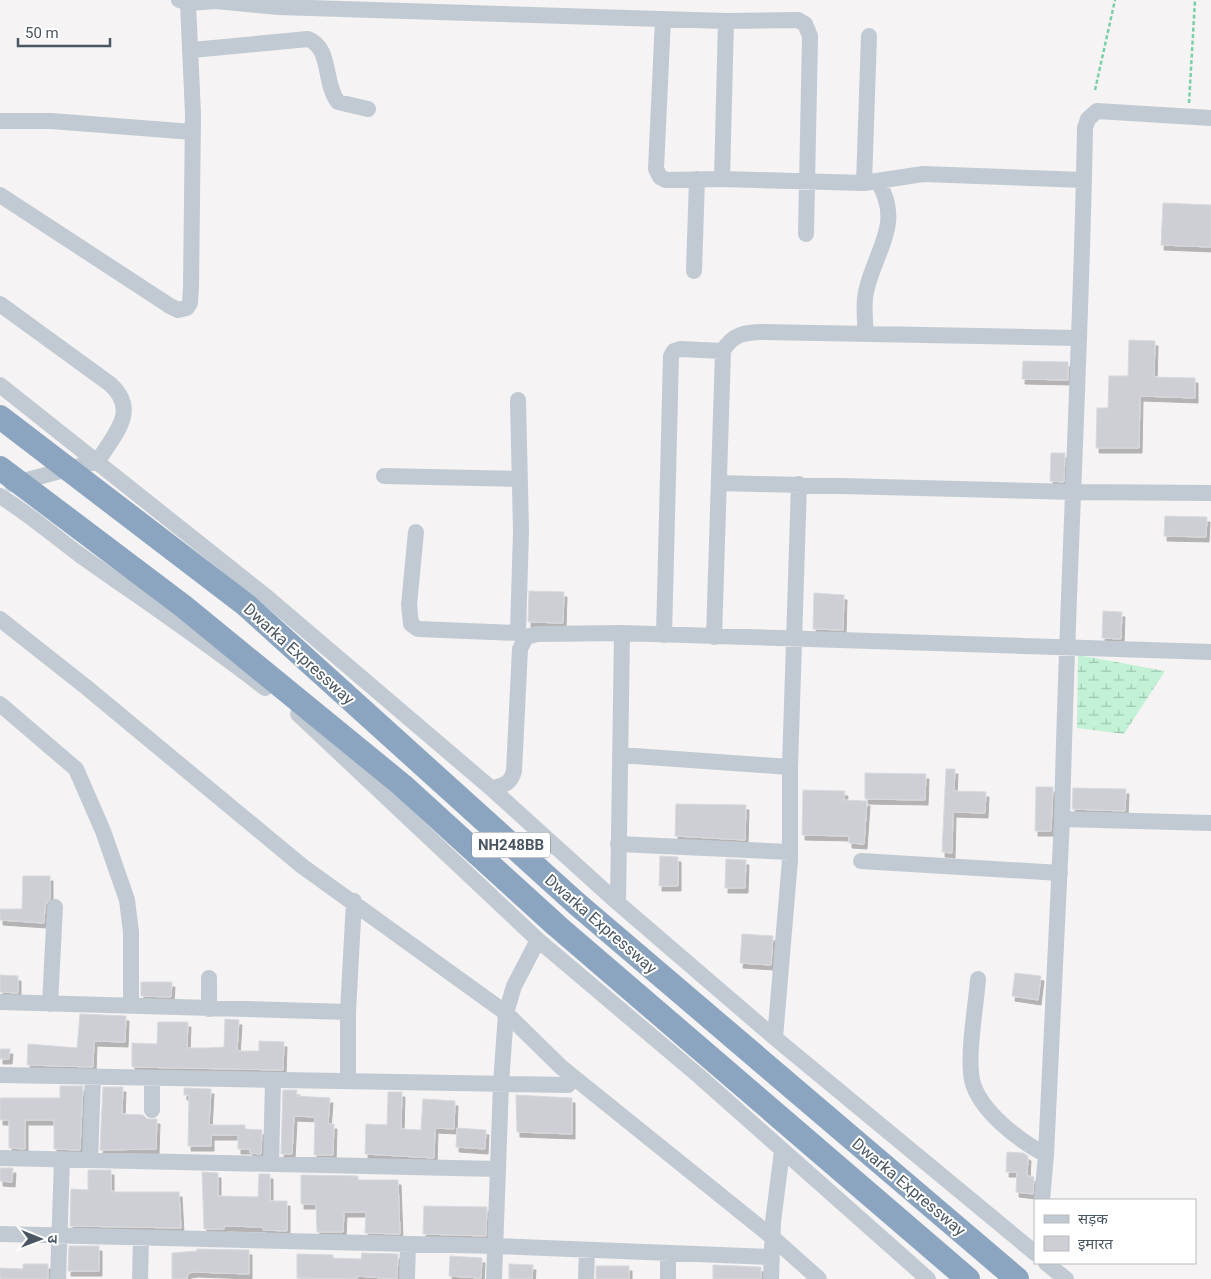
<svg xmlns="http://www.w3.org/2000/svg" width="1211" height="1279" font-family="Roboto,'Noto Sans Devanagari',sans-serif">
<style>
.wetland{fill:url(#wetland-marsh)}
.building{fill:#cdcfd5;stroke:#d7d9de;filter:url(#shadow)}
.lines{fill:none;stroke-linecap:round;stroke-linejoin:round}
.path{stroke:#7ad0a6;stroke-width:2.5;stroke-dasharray:4 2.5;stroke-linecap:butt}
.minor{stroke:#c1cad2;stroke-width:16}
.highway{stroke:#8ba5c1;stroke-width:24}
.labels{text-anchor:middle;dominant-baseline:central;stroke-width:4;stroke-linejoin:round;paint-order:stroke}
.shield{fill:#fff;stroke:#808990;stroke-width:1}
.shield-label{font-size:15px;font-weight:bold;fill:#4a5661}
.street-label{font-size:16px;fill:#4a5661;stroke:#fff}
</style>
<defs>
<pattern id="wetland-marsh" width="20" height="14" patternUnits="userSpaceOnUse" patternTransform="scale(1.25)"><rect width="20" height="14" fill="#c3f1d5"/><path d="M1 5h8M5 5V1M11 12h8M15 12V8" fill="none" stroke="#a0c6b0"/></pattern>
<filter id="shadow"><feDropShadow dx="3" dy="5" stdDeviation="0" flood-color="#0004"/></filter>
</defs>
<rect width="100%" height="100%" fill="#f5f3f3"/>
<path class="wetland" d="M1078,655l87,16 -41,63 -47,-6z"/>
<path class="building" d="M1163,203l48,2v42l-50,-2z
M1129,340l26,1 -1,36 41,1v20l-55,-2 -1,52h-43l1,-40h11l1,-32h19z
M1023,361l45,1v18l-46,-1z
M1051,453h14l-1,29 -14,-1z
M1165,516l42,1 -1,20 -42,-1z
M529,591l35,1 -1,31 -35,-1z
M814,593l30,2 -1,35 -30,-1z
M1103,611l19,1 -1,27 -19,-1z
M946,769h9l-1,22 32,1 -1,21 -32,-1 -1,41 -10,-1z
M865,773l61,1 -1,26 -60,-1z
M1036,787h17l-2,44h-16z
M1073,788l53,1 -1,22 -53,-2z
M803,790l42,1 -1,9 23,1 -3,43 -15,-1v-7l-47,-1z
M676,804l70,1 -1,35 -70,-4z
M660,856l18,1v29h-19z
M726,859l20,1 -1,28h-20z
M23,876h27v23l-5,7 -1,17 -44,-3v-11h22z
M742,934l31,2 -2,29 -31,-2z
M1015,973l26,3 -3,24 -26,-4z
M0,975l18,1v17l-18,-1z
M141,982h31l-1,15 -30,-1z
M80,1014l46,2 -1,26 -31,-1 -1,26 -66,-2 1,-21 49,4z
M225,1019l14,1 -2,31h22v-10l25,1 -1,28 -151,-3v-24l25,1 1,-22h30l-1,26h20l17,-1z
M0,1049h10l-1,10h-9z
M60,1086h23l-3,64 -26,-1v-29h-29v29l-16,-1v-28h-9v-22h60z
M103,1087h20l-1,27 21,1 4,4h10l-1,30 -56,1z
M184,1088l27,1 -2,36h36v4l17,1 -1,24 -11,-1v-4h-12v-14h-27v11h-23l1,-51h-5z
M283,1090h14l-1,6 34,2 -2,26h6l-1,31h-19l1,-38 -21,-1 -2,38h-11z
M388,1092h14l-1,37 20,1 2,-31 32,2 -1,28 -19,-1 -1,30 -69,-4 1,-30 21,1z
M516,1095l56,3v36l-55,-2z
M457,1128l29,2 -1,19 -29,-2z
M1007,1152l16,1 5,3 -1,20 7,1 -1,17 -17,-2 1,-20h-11z
M0,1168h13l-1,14 -12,-1z
M88,1170h23v20l4,2h64l2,36 -111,-2 1,-37 17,1z
M202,1172l16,1v23l40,1 1,-23h11v27h17v30l-24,-1v-3l-39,-1v3h-20z
M301,1175l57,1v4h40l2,54 -35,-1 1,-21h-22l-1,20h-26l-1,-28h-15z
M424,1206l63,1 -1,29 -63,-2z
M69,1246h30v25h-31z
M197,1249l52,1v24l-54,-2 -7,1 -1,6h-15v-26l25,-2z
M362,1253l36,1 -1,25 -40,-3v3l-60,-1v-24l36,1v3l28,1z
M450,1256l32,2 -1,20 -32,-2z
M23,1264h25v15h-48v-11l23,1z
M509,1264l24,1 -1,14h-23z
M713,1265l48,2v12h-48z
M596,1266h33v13h-33z"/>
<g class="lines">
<path class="path" d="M1095,90l20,-90
M1189,103l6,-103"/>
<path class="minor" d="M179,0l9,3 28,-2 62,6 448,14 72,-1 7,4 5,12 -4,198
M663,19l-7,150 4,8 6,3 56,-1 142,4 59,-9 161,6
M192,50l116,-11c24,9 15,44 30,63l30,7
M0,121h51l142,11
M722,179l4,-158
M864,183l5,-147
M0,195l170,111 8,4 9,-2 3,-5 1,-15 2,-174 -5,-111
M694,271l3,-92
M0,304l110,80c30,27 4,50 -12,77l-86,23
M866,334c-1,-14 -3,-29 0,-42 8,-40 38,-68 12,-110
M0,385l268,213 224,191 126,114 157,135 260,215
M384,476l135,3
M719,483l355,9 137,1
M0,496c29,18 53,39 80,59 62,44 125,86 185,133
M416,532l-7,73 2,19 7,5 100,4 8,4
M0,619l86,68 216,179 204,147 55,54 211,170 47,42
M518,633l3,-102 -3,-131
M664,635l7,-279 3,-5 6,-2 43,2
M714,637l9,-286c9,-17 23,-19 40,-19l316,6
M0,704l76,65 27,62 24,69 4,32v73
M298,714l240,226 161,136 229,203
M620,755l170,12
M492,789c12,-5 18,-4 22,-18l6,-122 6,-12 11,-3 85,-1 589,19
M1062,819c5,-231 19,-461 23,-691l3,-9 9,-8 114,7
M618,844l172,8
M861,861l199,12
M618,903l4,-270
M978,979c-2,28 -11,74 -6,101 7,31 48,61 74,75
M0,1002l348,10
M50,1004l5,-97
M209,1009v-31
M775,1038l15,-178v-93l9,-283
M0,1075l568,10
M348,1081v-69l6,-111
M152,1110v-32
M0,1158l498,11
M90,1160l3,-83
M271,1164l2,-84
M1042,1200l4,-45 16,-336 149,4
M0,1234l495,12 276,11
M1046,1263l20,16
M58,1279l4,-120
M140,1279l1,-41
M407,1279l1,-35
M494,1279l7,-195 5,-71 8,-27 24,-46
M586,1279l1,-29
M668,1279v-26
M771,1279l2,-57 9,-71"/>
<path class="highway" d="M0,417l246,188 331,299 440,375
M0,468l183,138 219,179 155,141 411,353"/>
</g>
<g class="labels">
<rect class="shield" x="472" y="832.5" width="78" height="25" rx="4"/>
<g class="shield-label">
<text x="511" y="845">NH248BB</text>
</g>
<g class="street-label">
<text transform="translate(299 654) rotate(42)">Dwarka Expressway</text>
<text transform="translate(601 924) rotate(41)">Dwarka Expressway</text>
<text transform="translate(909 1187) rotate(40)">Dwarka Expressway</text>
</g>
</g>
<rect x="1034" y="1199" width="162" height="65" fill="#ffffff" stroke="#b7bbc0"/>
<rect x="1044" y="1215" width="25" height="8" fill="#c1cad2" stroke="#b7bbc0"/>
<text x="1078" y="1224" font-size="15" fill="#4a5661">सड़क</text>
<rect x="1044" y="1236" width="25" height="15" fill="#cdcfd5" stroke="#b7bbc0"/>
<text x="1078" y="1249" font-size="15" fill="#4a5661">इमारत</text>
<g transform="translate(40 1239) rotate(91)" stroke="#ffffff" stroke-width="4" paint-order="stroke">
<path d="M0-4L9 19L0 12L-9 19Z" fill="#4a5661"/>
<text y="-8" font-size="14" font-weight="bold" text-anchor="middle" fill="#4a5661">उ</text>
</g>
<path d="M18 38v8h92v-8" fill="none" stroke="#4a5661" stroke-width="2.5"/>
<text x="25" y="38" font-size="15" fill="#4a5661" stroke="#ffffff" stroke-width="4" paint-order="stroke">50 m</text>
</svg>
